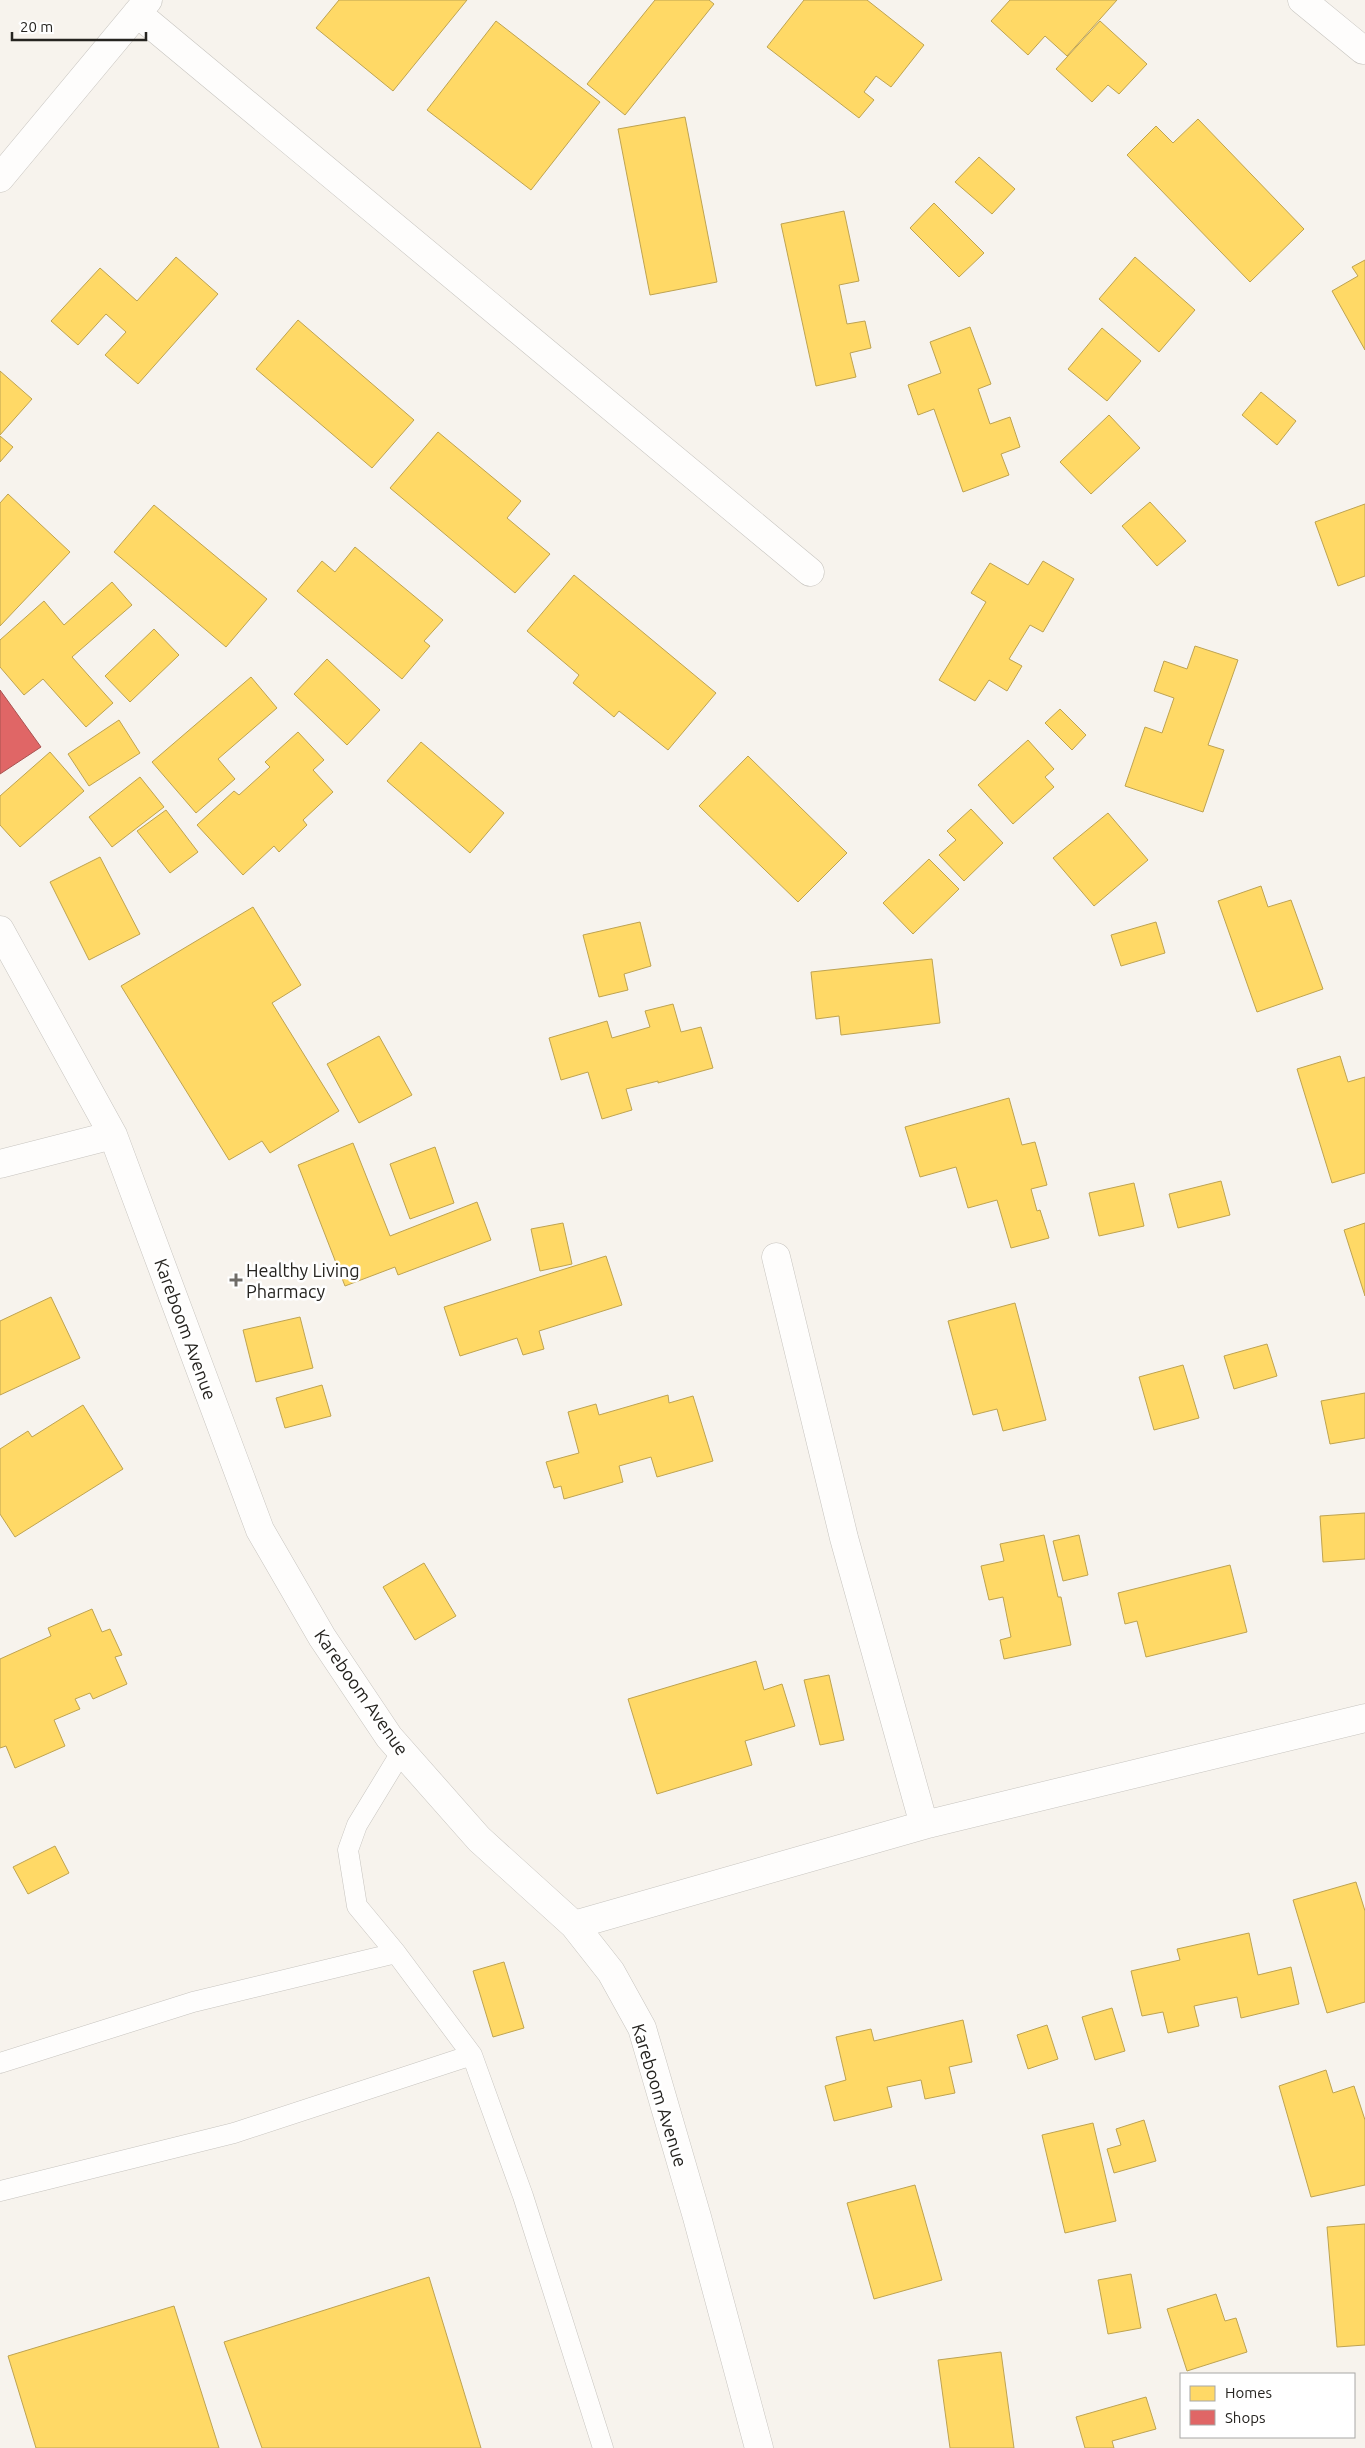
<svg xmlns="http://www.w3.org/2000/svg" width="1365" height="2448" font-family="Ubuntu,sans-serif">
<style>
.homes{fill:#ffd966;stroke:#bea351}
.shops{fill:#e06666;stroke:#a85251}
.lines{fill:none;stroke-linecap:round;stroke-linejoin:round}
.lane-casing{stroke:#c7c4bf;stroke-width:21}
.street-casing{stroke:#c7c4bf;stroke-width:29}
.lane{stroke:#fefdfc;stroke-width:20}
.street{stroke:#fefdfc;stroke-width:28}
.poi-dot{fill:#6f6c68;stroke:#fff;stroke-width:2}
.labels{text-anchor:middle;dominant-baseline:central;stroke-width:5;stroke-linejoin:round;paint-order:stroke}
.poi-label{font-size:18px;fill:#262420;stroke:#fff;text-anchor:start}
.street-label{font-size:18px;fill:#262420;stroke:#fff}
</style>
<rect width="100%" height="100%" fill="#f7f3ed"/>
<path class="homes" d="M339,0h128l-74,91 -77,-63z
M655,0h54l5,4 -89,111 -38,-31z
M804,0h63l57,45 -33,42 -15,-11 -12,16 10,8 -15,18 -92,-71z
M1010,0h107l-50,56 -22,-20 -17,19 -37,-34z
M496,21l104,81 -69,88 -104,-80z
M1100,21l47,43 -28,30 -11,-9 -16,17 -36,-33z
M685,117l32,165 -67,13 -32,-166z
M1198,119l106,110 -54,53 -123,-127 29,-29 17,17z
M979,157l36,32 -23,25 -37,-32z
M934,203l50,50 -25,24 -49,-49z
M844,211l15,70 -20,4 8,39 18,-3 6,27 -21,5 6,24 -40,9 -35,-162z
M176,257l42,37 -80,90 -33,-29 21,-23 -20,-18 -28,31 -27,-24 49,-53 37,33z
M1135,257l60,53 -36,42 -60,-53z
M1365,260v90l-33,-59 26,-15 -6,-9z
M298,320l116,100 -42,48 -116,-99z
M970,327l21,57 -13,5 12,35 20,-7 10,30 -19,7 8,21 -46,17 -29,-83 -16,6 -10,-30 33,-12 -11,-31z
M1102,328l39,33 -34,40 -39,-32z
M0,371l32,28 -32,36z
M1261,392l35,29 -19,24 -35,-30z
M1109,415l31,33 -49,46 -31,-32z
M438,432l83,69 -14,17 43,36 -35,39 -125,-105z
M0,436l13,11 -13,15z
M8,494l62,58 -70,74v-123z
M1150,502l36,39 -29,25 -35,-40z
M1365,504v72l-27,10 -23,-64z
M154,505l113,94 -41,48 -112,-95z
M355,547l88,73 -19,21 6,5 -28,33 -105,-88 25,-30 13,11z
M1043,561l31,18 -31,53 -13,-7 -21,34 13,7 -15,25 -18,-11 -14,21 -36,-21 47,-78 -15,-9 19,-30 38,22z
M574,575l142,118 -48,57 -49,-39 -5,6 -41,-34 6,-8 -52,-44z
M112,582l20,23 -60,52 41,46 -27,24 -43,-48 -19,16 -24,-28v-27l44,-39 20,24z
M154,629l25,26 -49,47 -25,-26z
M1195,646l43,14 -30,85 16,5 -21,62 -78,-26 20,-59 17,6 12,-35 -20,-7 10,-30 23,8z
M327,659l53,51 -33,35 -53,-51z
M251,677l26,31 -59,51 17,20 -39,34 -44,-51z
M1060,709l26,26 -14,15 -27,-27z
M119,720l21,33 -51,33 -21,-32z
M298,732l26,28 -11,10 20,22 -30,28 4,5 -28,27 -5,-6 -31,29 -46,-50 37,-34 5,4 31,-28 -5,-5z
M1028,740l26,29 -9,8 9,10 -41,37 -35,-39z
M421,742l83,71 -34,40 -83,-72z
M50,752l34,39 -64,56 -20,-22v-29z
M748,756l99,97 -49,49 -99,-96z
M140,777l24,30 -52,40 -23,-30z
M971,809l32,34 -39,38 -25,-26 17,-15 -9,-9z
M166,810l32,42 -28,21 -33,-42z
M1108,813l40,47 -54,46 -41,-48z
M100,857l40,77 -51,26 -39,-78z
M929,859l30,30 -46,45 -30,-31z
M1261,886l7,21 23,-7 32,89 -66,23 -39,-111z
M253,907l48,78 -29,18 67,108 -69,42 -8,-12 -33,19 -108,-174z
M640,922l11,44 -27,8 4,16 -29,7 -16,-62z
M1156,922l9,31 -44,13 -10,-31z
M932,959l8,64 -99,12 -2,-19 -23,3 -5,-47z
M673,1004l8,28 20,-5 12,41 -55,15v-2l-32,8 6,21 -30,9 -14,-47 -27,8 -12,-42 58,-17 5,17 38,-11 -5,-16z
M379,1036l33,59 -53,28 -32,-59z
M1340,1056l8,26 17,-5v96l-33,10 -35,-114z
M1009,1098l13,47 13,-3 12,43 -16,4 6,22 3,-1 9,28 -38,10 -14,-48 -29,8 -12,-41 -36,10 -15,-50z
M353,1143l37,93 87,-34 14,38 -93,35 -3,-8 -50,19 -47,-121z
M435,1147l19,56 -44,16 -20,-55z
M1221,1181l9,34 -52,13 -9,-34z
M1134,1183l10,43 -45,10 -10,-43z
M563,1223l9,41 -32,7 -9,-42z
M1365,1223v73l-21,-66z
M606,1256l16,49 -83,26 5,18 -21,6 -6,-17 -57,18 -16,-49z
M51,1297l29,61 -80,37v-74z
M1015,1303l31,117 -43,11 -6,-22 -24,6 -25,-94z
M300,1317l13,51 -57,14 -13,-52z
M1267,1344l10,32 -43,13 -10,-33z
M1183,1365l16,53 -45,12 -15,-53z
M322,1385l9,31 -46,12 -9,-30z
M1365,1393v45l-35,6 -9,-43z
M668,1395l1,8 24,-7 20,65 -56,16 -6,-20 -32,9 4,16 -59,17 -3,-13 -7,2 -8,-26 33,-9 -11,-41 28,-8 3,11z
M83,1405l40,64 -108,68 -15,-23v-65l28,-18 4,6z
M1365,1513v46l-42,3 -3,-46z
M1044,1535l14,62h3l10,48 -67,14 -4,-19 11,-3 -8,-40 -14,3 -8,-34 23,-5 -4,-17z
M1079,1535l9,40 -25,6 -10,-40z
M424,1563l32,53 -41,24 -32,-53z
M1230,1565l17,67 -101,25 -9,-36 -12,3 -7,-31z
M92,1609l10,23 8,-3 12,26 -7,2 12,27 -34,15 -3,-6 -15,6 5,10 -26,11 11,26 -50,22 -9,-22 -6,2v-89l51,-23 -3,-8z
M756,1661l8,29 18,-6 13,42 -50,15 7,24 -95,29 -29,-95z
M829,1675l15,65 -24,5 -16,-65z
M55,1846l14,27 -41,21 -15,-27z
M1356,1882l9,29v91l-38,11 -34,-113z
M1249,1933l9,42 33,-8 8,37 -58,14 -4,-21 -43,9 5,20 -31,7 -5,-21 -21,4 -11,-45 49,-11 -3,-11z
M504,1962l20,66 -31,9 -20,-66z
M1112,2008l13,43 -30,9 -13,-43z
M963,2020l9,42 -23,5 6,26 -30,6 -4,-19 -34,7 5,20 -58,14 -9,-35 21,-6 -10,-43 35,-8 3,12z
M1047,2025l11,34 -30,10 -11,-34z
M1326,2070l7,23 21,-7 11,34v65l-54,12 -32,-111z
M1144,2120l12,41 -42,12 -7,-24 14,-4 -5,-16z
M1093,2123l23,98 -51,12 -23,-98z
M915,2185l27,95 -68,19 -27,-96z
M1365,2224v121l-28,2 -10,-120z
M1131,2274l10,54 -33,6 -10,-54z
M429,2277l52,171h-219l-38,-106z
M1216,2294l9,27 11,-3 11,34 -60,19 -20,-62z
M174,2306l45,142h-183l-28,-92z
M1001,2352l13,96h-64l-12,-88z
M1146,2397l10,32 -44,12 2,7h-29l-9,-31z"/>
<path class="shops" d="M0,690l41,57 -41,27z"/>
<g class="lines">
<defs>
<path id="lane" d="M396,1953l76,102 51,141 80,252
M0,2063l193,-61 203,-49 -39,-47 -9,-56 9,-25 45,-74
M0,2191l234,-58 238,-78"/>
<path id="street" d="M1302,0l61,50
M137,13l673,559
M0,178l148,-178
M0,930l113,205 147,395 62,107 67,100 90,102 95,86 37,47 31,56 55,189 62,231
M0,1164l113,-29
M776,1257l68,281 80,287
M574,1925l350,-100 441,-107"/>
</defs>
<use href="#lane" class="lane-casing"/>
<use href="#street" class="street-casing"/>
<use href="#lane" class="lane"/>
<use href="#street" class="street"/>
</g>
<path class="poi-dot" d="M233.5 1272.5h5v5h5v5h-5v5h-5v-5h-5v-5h5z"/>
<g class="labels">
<g class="poi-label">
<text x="246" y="1270">Healthy Living<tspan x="246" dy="21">Pharmacy</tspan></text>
</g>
<g class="street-label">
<text transform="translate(186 1329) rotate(70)">Kareboom Avenue</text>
<text transform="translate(362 1692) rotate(55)">Kareboom Avenue</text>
<text transform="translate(660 2095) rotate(73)">Kareboom Avenue</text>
</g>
</g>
<rect x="1180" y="2373" width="175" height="65" fill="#ffffff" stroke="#a8a7a6"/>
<rect x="1190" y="2386" width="25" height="15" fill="#ffd966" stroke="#a8a7a6"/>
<text x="1225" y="2398" font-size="15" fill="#262420">Homes</text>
<rect x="1190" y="2410" width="25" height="15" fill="#e06666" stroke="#a8a7a6"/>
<text x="1225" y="2423" font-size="15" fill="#262420">Shops</text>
<path d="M12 32v8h134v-8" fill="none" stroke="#262420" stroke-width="2.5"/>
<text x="20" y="32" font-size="15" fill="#262420" stroke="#ffffff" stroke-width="4" paint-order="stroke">20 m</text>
</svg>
